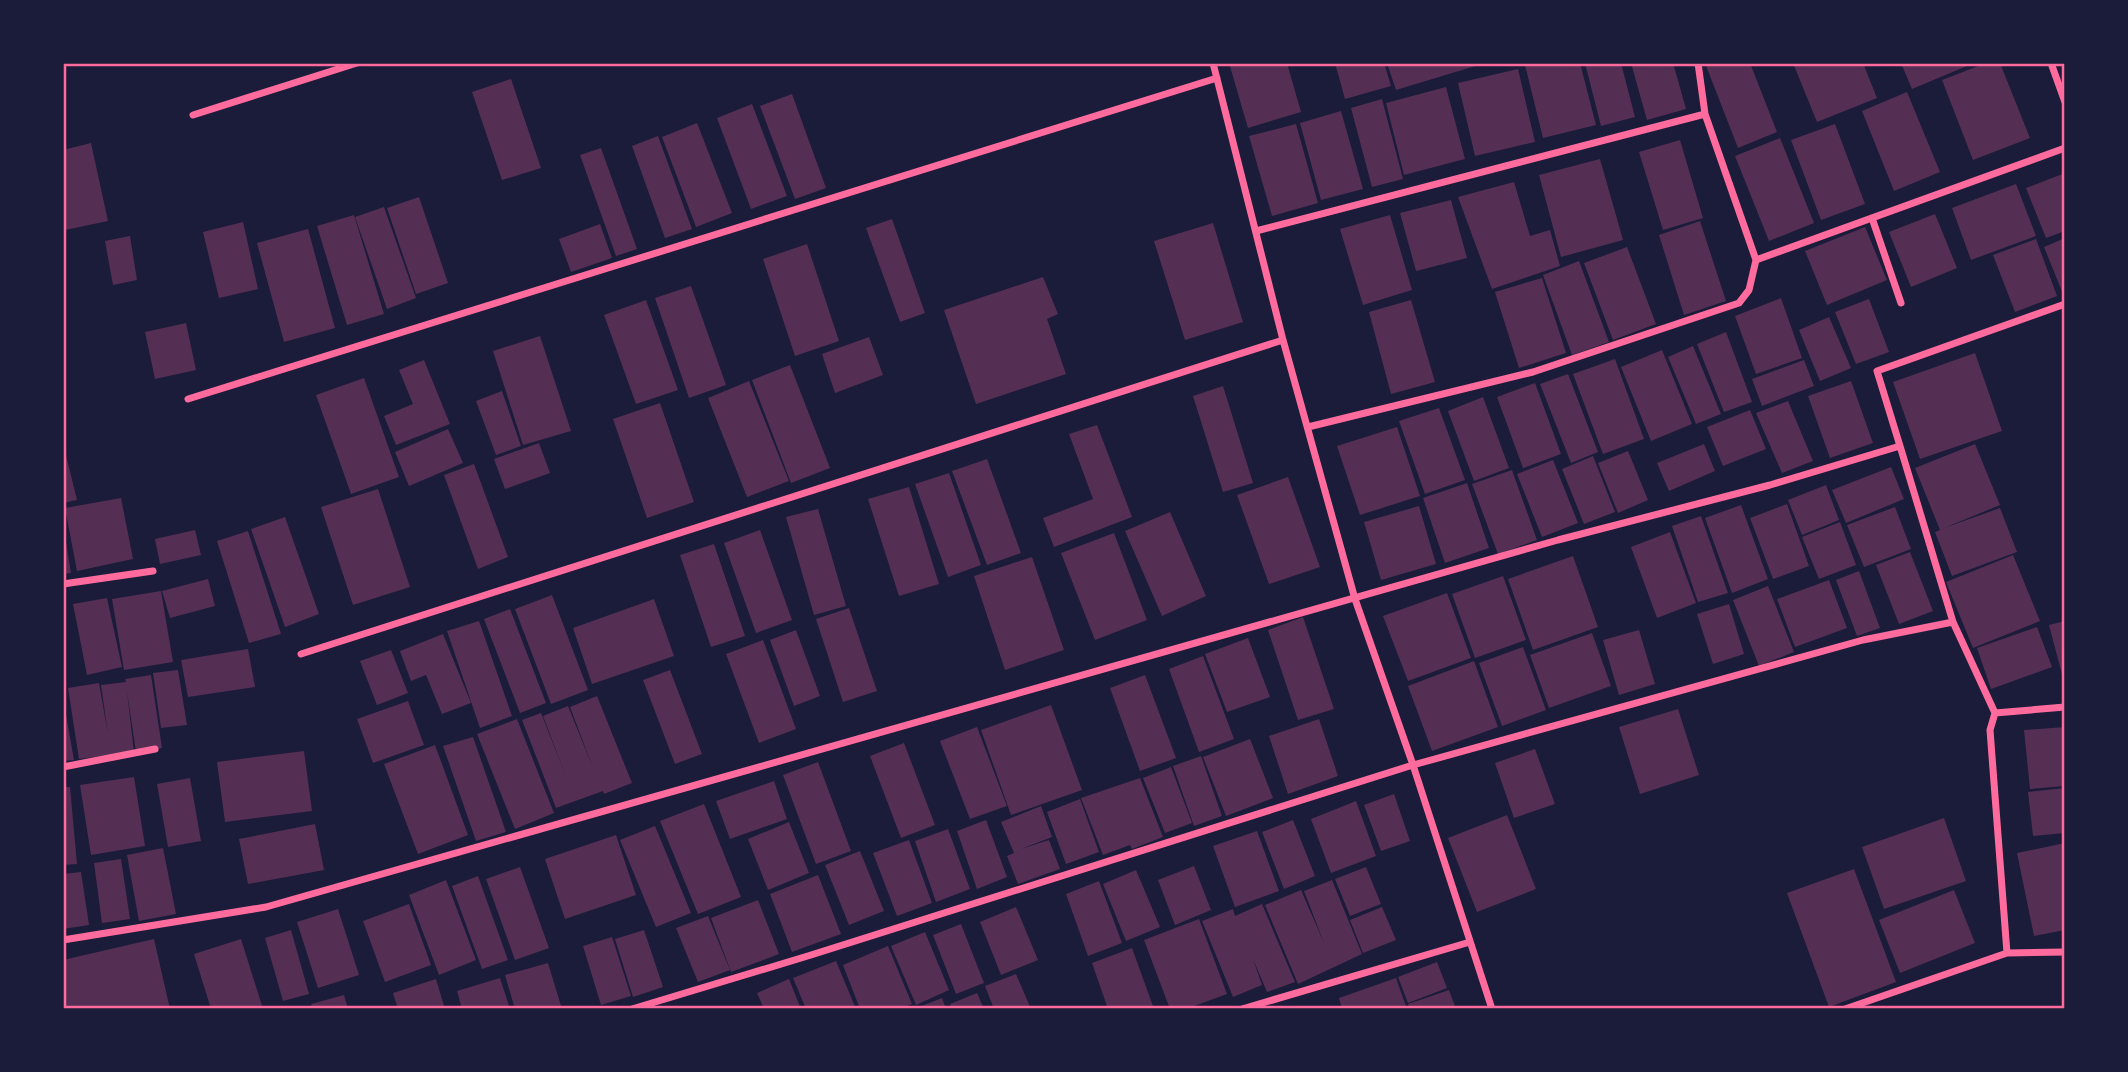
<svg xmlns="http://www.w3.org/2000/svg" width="2128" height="1072" font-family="Roboto,sans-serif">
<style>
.building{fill:#542f53}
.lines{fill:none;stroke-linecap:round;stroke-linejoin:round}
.minor{stroke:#ff6b9d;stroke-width:7}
.neatline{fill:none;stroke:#ff6b9d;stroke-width:2.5}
</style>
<rect width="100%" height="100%" fill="#1b1b3a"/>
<path class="building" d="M1229,63h58l14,49 -53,16z
M1335,63h49l7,23 -46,13z
M1387,63h95v1l-86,26z
M1534,63h46l16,62 -53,13 -18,-73z
M1585,63h36l14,54 -34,9z
M1631,63h42l13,46 -39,11z
M1705,63h45l27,69 -39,16z
M1793,63h70l14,35 -60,24z
M1901,63h65l1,3 -55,23z
M1986,63h14l30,75 -57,22 -31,-80z
M1518,69l17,73 -60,14 -17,-73z
M511,79l30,89 -39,12 -30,-88z
M1446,87l19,72 -61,16 -18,-72z
M1907,92l33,80 -46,19 -32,-80z
M792,94l34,94 -31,11 -35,-93z
M1382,99l21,80 -31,8 -21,-79z
M752,104l35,92 -36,13 -34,-91z
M1341,111l22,78 -42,11 -21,-77z
M697,123l35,90 -36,14 -34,-90z
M1296,124l22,79 -46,13 -23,-80z
M1835,124l30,80 -44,16 -30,-80z
M658,136l34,93 -27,9 -33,-92z
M1780,138l34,85 -45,18 -34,-85z
M1680,140l23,78 -40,12 -24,-78z
M91,143l17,78 -43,9 -2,-11v-69z
M601,148l36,101 -21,7 -36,-101z
M1600,159l23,81 -62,17 -22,-82z
M2065,173v58l-19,7 -20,-50z
M1514,182l16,54 20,-6 10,36 -68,23 -34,-92z
M2016,184l20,52 -65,24 -19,-52z
M419,197l29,86 -32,11 -29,-86z
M1451,200l16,58 -51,13 -16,-58z
M384,207l32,91 -29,11 -32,-92z
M1935,214l22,54 -46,19 -22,-55z
M354,215l30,99 -37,11 -30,-99z
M1390,215l22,75 -49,15 -23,-76z
M892,219l33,94 -25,9 -34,-94z
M1700,221l26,80 -42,14 -25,-80z
M243,222l15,67 -39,9 -16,-66z
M1213,223l30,99 -58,18 -31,-99z
M600,224l12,34 -41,14 -12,-33z
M1865,227l22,53 -60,25 -22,-54z
M308,229l27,99 -51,14 -27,-99z
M130,236l7,44 -24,5 -8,-44z
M2065,238v61l-21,-52z
M2036,239l21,57 -42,16 -22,-57z
M807,244l32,97 -44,15 -32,-97z
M1627,247l29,77 -43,16 -29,-77z
M1579,261l30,81 -37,13 -29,-80z
M1043,277l15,37 -11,5 19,55 -90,30 -32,-94z
M1542,278l24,75 -47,15 -24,-76z
M691,286l35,99 -37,13 -34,-100z
M1781,298l21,60 -46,16 -21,-58z
M1869,299l20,53 -33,12 -21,-52z
M646,300l32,90 -42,14 -32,-89z
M1411,300l24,82 -44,12 -22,-82z
M1829,317l22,51 -31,13 -21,-51z
M186,323l10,47 -41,9 -10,-47z
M1726,332l26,70 -28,10 -27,-68z
M540,336l31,95 -48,14 -30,-94z
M869,337l14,38 -48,18 -13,-39z
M1693,346l28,68 -25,10 -28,-67z
M1662,350l30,74 -41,17 -30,-74z
M1975,353l27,78 -82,28 -27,-77z
M1615,359l29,80 -41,15 -30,-80z
M424,360l26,64 -54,21 -12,-29 29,-12 -14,-34z
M1804,360l10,26 -52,20 -10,-27z
M790,365l40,103 -39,15 -39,-103z
M1568,374l30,78 -27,11 -31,-79z
M364,378l35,99 -48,17 -35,-99z
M749,381l40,100 -42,16 -39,-99z
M1851,381l22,62 -43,15 -22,-62z
M1535,383l26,71 -38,14 -26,-71z
M1223,386l30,97 -30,9 -30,-96z
M502,391l19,55 -25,9 -20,-54z
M1483,397l26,71 -35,13 -26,-70z
M1788,401l25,60 -31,12 -26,-60z
M660,403l34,99 -47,16 -34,-99z
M1439,408l26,72 -40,14 -26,-73z
M1750,410l16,39 -43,17 -16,-39z
M1097,425l35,92 -78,30 -11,-29 50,-19 -24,-65z
M1397,427l23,69 -60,19 -23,-69z
M448,429l15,34 -54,23 -14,-34z
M63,443l14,57 -14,3z
M539,443l11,30 -45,16 -11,-30z
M1704,444l11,27 -46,20 -12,-28z
M1975,444l25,61 -56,23 56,-20 17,44 -65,24 -17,-44 5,-2 -25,-62z
M1628,451l20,49 -30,13 -20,-50z
M1593,456l22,56 -31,12 -22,-55z
M987,459l34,94 -34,12 -35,-94z
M1553,460l25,63 -36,14 -25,-63z
M474,464l34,93 -30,12 -34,-94z
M1891,467l13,32 -58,24 -14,-33z
M1512,470l25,70 -39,14 -26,-70z
M949,473l32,92 -33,12 -33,-93z
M1288,477l32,90 -51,17 -32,-89z
M1467,483l22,65 -44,15 -22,-65z
M1826,485l13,35 -37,15 -14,-35z
M909,487l30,97 -40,12 -31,-97z
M378,489l32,98 -57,18 -32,-98z
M121,498l12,61 -56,12 -12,-63z
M1787,504l22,62 -36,13 -23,-61z
M1741,505l27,74 -36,14 -27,-75z
M1419,506l17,58 -55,16 -17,-58z
M1895,507l16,42 -47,18 -17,-42z
M818,509l28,97 -32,9 -28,-98z
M1170,512l36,84 -44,20 -37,-85z
M1701,516l27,77 -30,9 -26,-76z
M285,517l34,97 -34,13 -34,-98z
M1840,522l16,43 -37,14 -17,-42z
M63,524l8,49 -8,1z
M195,530l6,25 -41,9 -5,-25z
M760,530l32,90 -36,13 -32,-90z
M248,531l33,103 -32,9 -32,-102z
M1670,532l26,71 -39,15 -26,-71z
M1114,533l33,87 -52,20 -34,-87z
M714,544l31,92 -34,11 -31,-92z
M1910,552l23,59 -34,13 -23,-59z
M2013,555l27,66 -67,27 -27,-66z
M1573,556l25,71 -65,23 -25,-71z
M1032,557l32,93 -59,20 -31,-94z
M1859,571l21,57 -23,8 -21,-56z
M1503,576l23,64 -51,18 -23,-64z
M208,579l7,27 -45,12 -8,-27z
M1829,580l18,48 -52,19 -18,-48z
M1768,586l26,66 -35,14 -26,-66z
M161,591l12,71 -49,8 -12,-71z
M1447,593l24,65 -63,23 -25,-65z
M552,595l36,95 -37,14 -36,-95z
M107,598l15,69 -35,8 -14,-71z
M654,599l20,57 -82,28 -19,-56z
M1729,604l15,50 -31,10 -16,-50z
M849,608l28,83 -34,11 -27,-83z
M510,609l36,94 -26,10 -36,-94z
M1303,617l31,92 -36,11 -30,-90z
M479,621l33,95 -32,12 -33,-97z
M2065,621v61h-1l-15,-57z
M2037,627l15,40 -61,22 -14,-41z
M796,630l24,66 -26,10 -24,-66z
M1639,630l16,54 -36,11 -16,-55z
M1592,633l19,53 -62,22 -19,-53z
M443,634l28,69 -29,11 -16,-39 -15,6 -11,-30z
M1248,638l22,59 -43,15 -22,-58z
M763,640l33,89 -37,14 -33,-89z
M1523,647l23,63 -44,16 -23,-63z
M248,649l7,38 -67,10 -7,-37z
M391,650l17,43 -31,12 -17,-44z
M1203,656l31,83 -35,13 -30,-83z
M1474,661l24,66 -66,24 -24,-65z
M178,670l9,55 -26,3 -8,-55z
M670,670l32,84 -27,10 -32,-84z
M151,675l11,73 -26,4 -9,-61 7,61 -55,7 -11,-71 31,-5 9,51 -7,-49 25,-3 -1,-3z
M1145,675l31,83 -36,13 -30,-83z
M597,696l35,87 -28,11 -1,-3 -47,17 -34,-88 19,-7 25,63 -23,-60 25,-10 25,62 -23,-61z
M63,697l11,63 -11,1z
M408,701l16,44 -51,18 -16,-44z
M1051,705l31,85 -71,25 -30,-85z
M1678,709l21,66 -59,19 -21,-67z
M517,719l37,94 -39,16 -38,-95z
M1319,719l19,57 -50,18 -19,-58z
M977,727l30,79 -37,13 -30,-78z
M2065,727v59l-35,3 -6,-59z
M473,737l33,95 -30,9 -33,-95z
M1250,739l23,59 -47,18 -23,-59z
M904,743l31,82 -34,13 -31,-82z
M435,745l33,90 -50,19 -34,-90z
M1535,749l20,55 -41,14 -19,-55z
M304,751l8,60 -87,11 -8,-60z
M1201,756l21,60 -28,10 -21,-60z
M818,762l33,89 -35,13 -33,-89z
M1171,767l21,56 -27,10 -22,-55z
M134,777l11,69 -54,9 -11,-70z
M190,778l11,63 -33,6 -11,-63z
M1140,778l23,59 -31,12 -2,-4 -27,10 -22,-57z
M774,781l13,38 -57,20 -14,-38z
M63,787h7l7,77 -14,1z
M2065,788v45l-32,3 -5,-44z
M1394,794l16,47 -29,10 -17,-46z
M1080,799l19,53 -33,12 -19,-52z
M1356,801l20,55 -45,17 -20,-54z
M704,804l37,93 -43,17 -38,-93z
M1041,806l11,31 -31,12 28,-9 11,29 -42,15 -11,-28 7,-3 -13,-31z
M1507,815l29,74 -59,23 -29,-74z
M1944,818l22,63 -82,28 -22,-62z
M986,820l21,57 -30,12 -20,-58z
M1293,820l22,56 -31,13 -22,-57z
M789,822l20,51 -41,17 -20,-51z
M315,824l9,46 -76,14 -9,-45z
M655,826l36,87 -35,14 -36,-87z
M948,829l22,60 -34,13 -21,-61z
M1257,831l22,60 -44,16 -22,-61z
M616,835l20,60 -71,24 -20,-60z
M909,840l23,63 -35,13 -24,-63z
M2065,843v87l-31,6 -17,-83z
M163,848l13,66 -37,7 -12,-66z
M860,851l24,60 -35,14 -24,-60z
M121,859l9,60 -28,4 -8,-60z
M1194,866l17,44 -36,15 -17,-45z
M520,867l29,81 -34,12 -29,-81z
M1366,867l15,37 -31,12 -15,-37z
M1854,869l42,113 -67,25 -42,-114z
M1136,870l24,57 -34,14 -23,-57z
M81,872l8,53 -26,4v-55z
M818,875l23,59 -49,18 -22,-58z
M478,876l30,84 -26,9 -30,-83z
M446,880l30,80 -37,15 -30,-80z
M1332,880l30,74 -64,30 -33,-79 36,-15 23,53 -20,-52z
M1099,881l23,62 -34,13 -22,-62z
M1954,890l21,53 -75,30 -21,-53z
M758,900l21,54 -48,18 -20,-54z
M409,904l22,61 -46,17 -22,-61z
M1262,904l33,78 -28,10 -14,-33 9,26 -29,12 -31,-76 31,-12 2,7z
M1016,907l22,53 -37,15 -21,-53z
M1382,907l14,33 -33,13 -13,-33z
M338,909l21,66 -41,13 -21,-66z
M708,916l22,54 -32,12 -22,-54z
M1199,919l28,75 -41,15h-16l-26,-69z
M961,924l23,59 -28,11 -23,-59z
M291,930l18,64 -26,7 -18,-63z
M644,930l19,57 -30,10 -18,-58z
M925,932l24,58 -33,15 -25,-59z
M612,937l19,59 -30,9 -18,-59z
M154,939l16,70h-107v-49z
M241,939l22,70h-52l-17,-55z
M888,946l24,58 -13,5h-39l-17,-44z
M1132,948l22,61h-46l-16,-46z
M836,961l20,48h-50l-13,-31z
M1437,962l10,26 -39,15 -10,-26z
M548,963l14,46h-47l-10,-34z
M1016,974l15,35h-37l-9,-23z
M500,978l10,31h-48l-5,-18z
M1396,978l11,31h-65l-3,-11z
M436,979l9,30h-47l-5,-16z
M789,979l12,30h-37l-7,-16z
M1449,990l7,19h-46l-2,-5z
M977,993l7,16h-32l-2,-5z
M344,995l4,14h-35l-2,-5z
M942,998l4,11h-32z"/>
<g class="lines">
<path class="minor" d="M1213,63l70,277 72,259 58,166 79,244
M1698,63l7,51 51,146 309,-112
M2051,63l14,39
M193,115l164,-52
M1872,218l29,85
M1256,231l449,-117
M188,399l1029,-321
M1308,427l225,-55 206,-69 10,-13 7,-30
M1900,446l-23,-75 188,-67
M63,584l90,-13
M1953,622l42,91
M301,654l982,-314
M63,767l92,-18
M63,940l203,-33 1292,-367 212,-55 130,-39 53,176 -90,18 -450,125 -602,190 -179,54
M2007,953l-17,-223 5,-17 70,-6
M1242,1009l228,-67
M1845,1009l162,-56 58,-1"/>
</g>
<rect width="2128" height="1072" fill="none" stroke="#1b1b3a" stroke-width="130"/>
<rect x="65" y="65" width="1998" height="942" class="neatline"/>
</svg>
